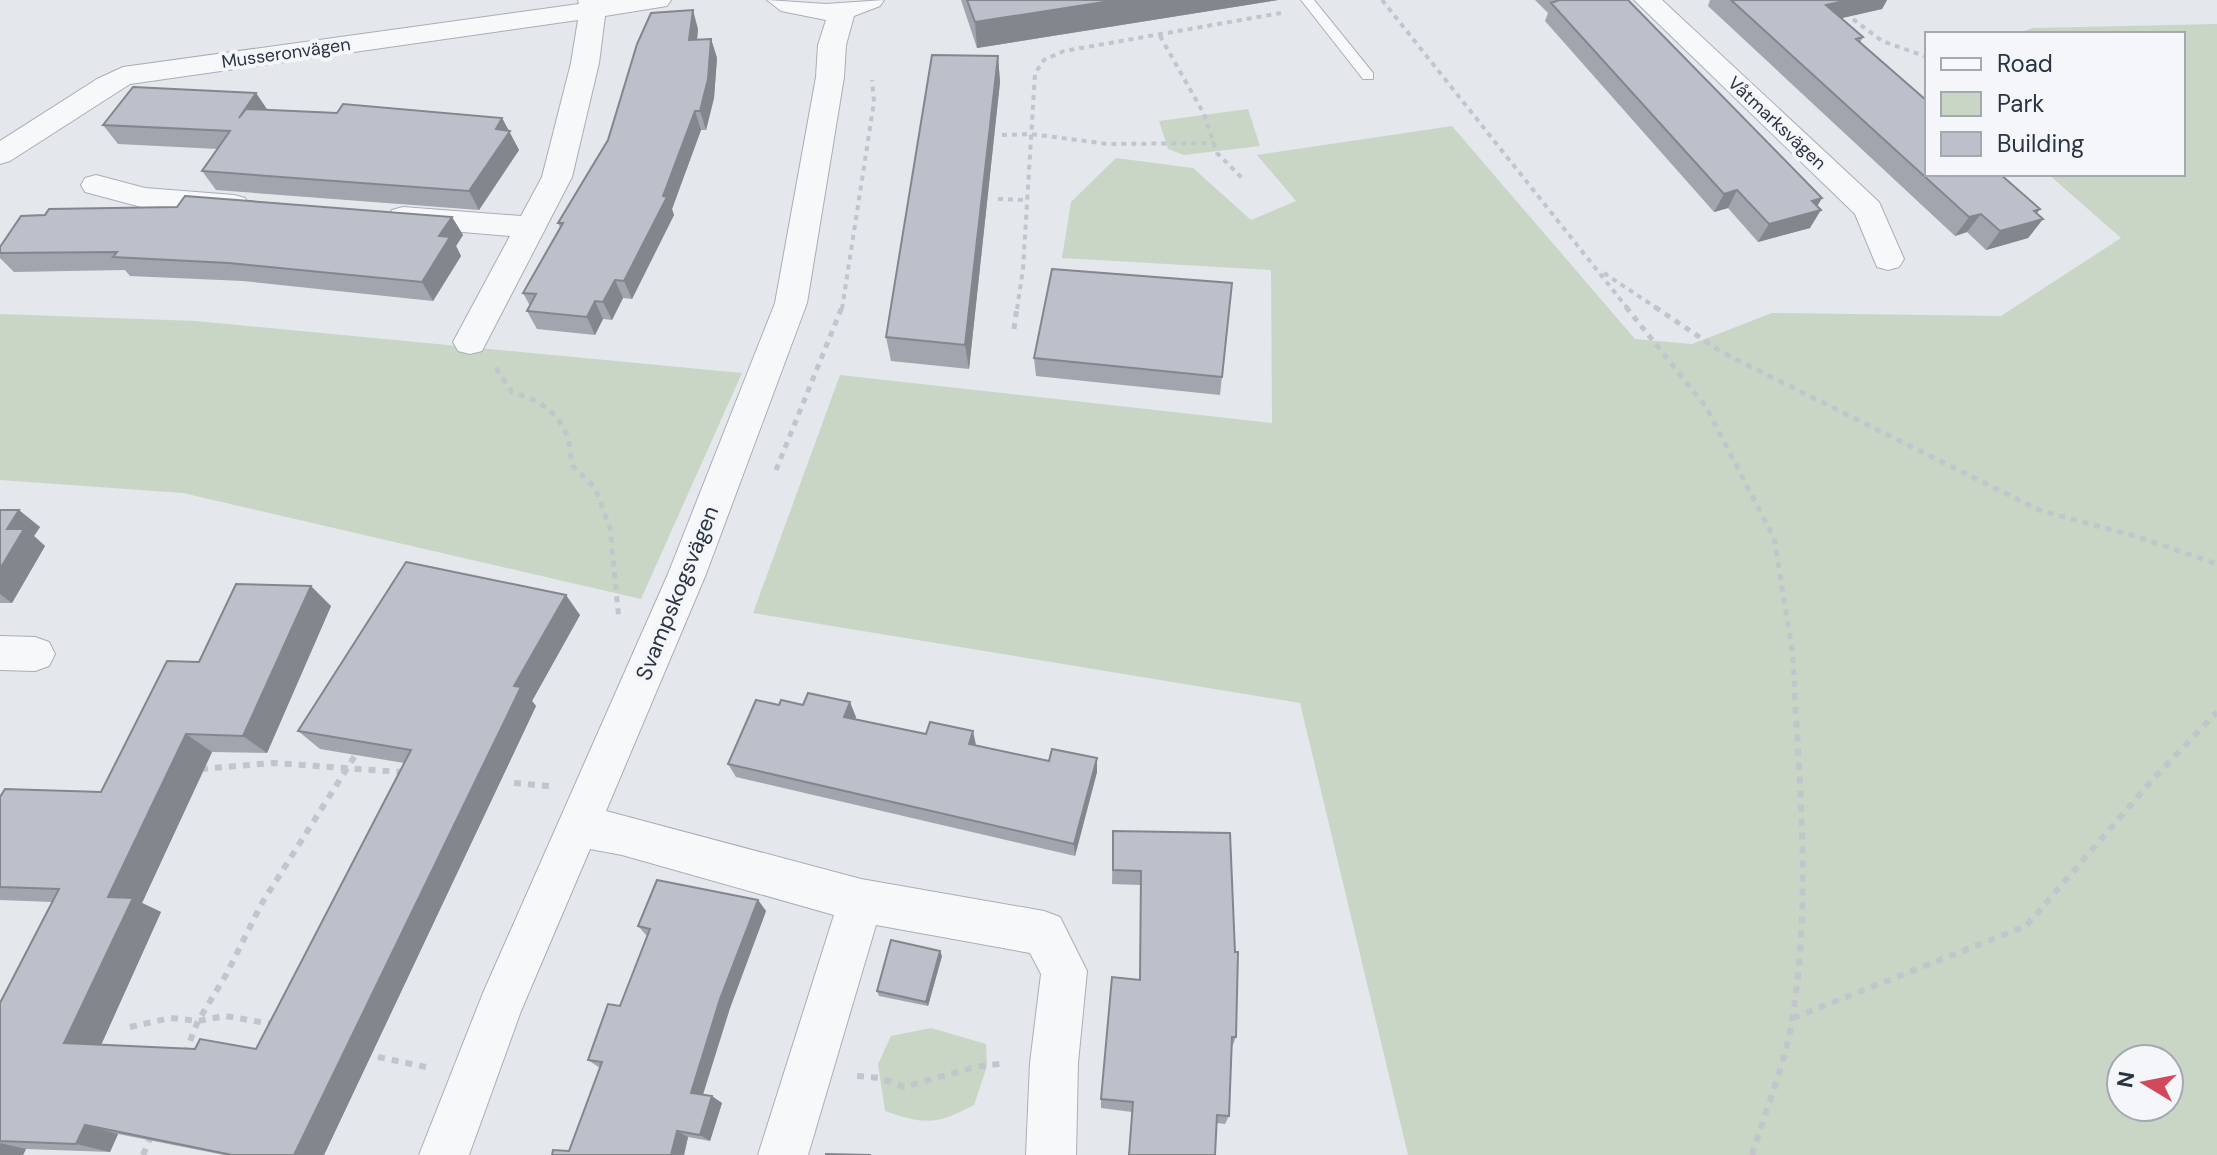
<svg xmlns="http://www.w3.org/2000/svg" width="2217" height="1155" font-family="'DM Sans',sans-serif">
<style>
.green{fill:#c9d6c5;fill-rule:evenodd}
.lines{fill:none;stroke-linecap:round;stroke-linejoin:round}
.service-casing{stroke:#a9aeb7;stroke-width:2}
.minor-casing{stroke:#a9aeb7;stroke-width:2}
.path-far2{stroke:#c2c5cb;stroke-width:4;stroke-dasharray:5 5;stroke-linecap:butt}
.path-far1{stroke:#c2c5cb;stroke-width:5;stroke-dasharray:6 6;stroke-linecap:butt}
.path{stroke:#c2c5cb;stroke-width:6;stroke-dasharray:7 7;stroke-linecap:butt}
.service{fill:#f7f8fa;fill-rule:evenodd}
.minor{fill:#f7f8fa;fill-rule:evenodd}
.wall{fill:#a1a5ae}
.shaded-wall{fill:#83868d}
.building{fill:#bbc0ca;stroke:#83868d;stroke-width:2}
.labels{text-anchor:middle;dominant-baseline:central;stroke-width:8;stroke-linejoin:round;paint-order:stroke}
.far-street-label{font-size:18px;fill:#2b3445;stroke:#f4f6f9}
.street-label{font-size:22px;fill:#2b3445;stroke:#f4f6f9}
</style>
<rect width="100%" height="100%" fill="#e4e7ec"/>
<path class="green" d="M2217,24v1131h-809l-108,-452 -547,-90 87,-238 432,48 -1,-153 -209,-12 9,-56 45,-44 77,10 58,52 45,-19 -39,-46 195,-29 183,213 57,5 80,-31 229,3 120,-78 -73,-64h135v-140h-168l18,-6zM2121,1059h48v48h-48z
M1248,109l12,37 -76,9 -16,-6 -9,-28z
M0,314l196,7 546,52 -101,226 -458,-106 -183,-13z
M931,1028l55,16 1,22 -13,39c-38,20 -48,20 -89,6l-7,-47 13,-28z"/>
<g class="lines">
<defs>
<path id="service" d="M1301,0h13l59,73v6h-10z"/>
<path id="minor" d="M578,0h93l-4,6 -62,10 -6,47 -27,114 -90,174 -12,3 -12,-3 -5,-9 57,-106 -107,-9 -11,-3 -4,-7 4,-7 11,-3 118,9 21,-39 29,-114 7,-43 -448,64 -120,77 -10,3v-23l97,-62 26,-12 456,-63z
M767,0l59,4 58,-4 -4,6 -26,10 -8,29 -2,32 -37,226 -101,271 -100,237 255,68 183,32 16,6 27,54 -9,92 -2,92h-50l4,-92 11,-89 -11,-21 -154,-28 -68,230h-50l76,-240 -212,-60 -32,-6 -69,162 -52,144h-50l64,-162 185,-419 107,-271 41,-226 2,-32 8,-25 -45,-9z
M1634,0h28l217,202 25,57 -5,8 -11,3 -11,-3 -22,-53z
M96,175l49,13 89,7 11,3 4,7 -4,7 -11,3 -89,-7 -60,-16 -4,-7 4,-7z
M0,636l35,1 14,5 6,12 -6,12 -14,5 -35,-1z"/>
</defs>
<use href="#service" class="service-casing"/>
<use href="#minor" class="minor-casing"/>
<path class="path-far2" d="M1382,0l246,309
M1845,13l37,28 45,16
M1160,36l44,78 13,39 25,25
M1002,135l29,-1 77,10 106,-1
M998,199l29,1
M1604,273l54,36
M842,309l32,-207 -2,-22
M1017,309l6,-40 12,-196 9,-13 20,-9 217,-38"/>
<path class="path-far1" d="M1626,307l80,100 68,131 18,111 3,40
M1655,307l68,46 316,157 99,27 79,27
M1014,329l3,-22
M496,368l16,24 27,10 18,15 11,20 4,28 23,23 15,40 9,92
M776,470l66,-163"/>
<path class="path" d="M201,769l72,-6 129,9
M514,783l35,3
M1793,1018l233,-92 128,-148 63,-66
M130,1027l40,-9 28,3 27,-5 47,8
M185,1054l13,-33 28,-46 36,-72 96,-152
M378,1057l48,10
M857,1076l23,2 24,9 71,-20 31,-4
M143,1155l9,-21
M1752,1155c13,-43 35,-96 41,-140 17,-110 8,-219 1,-328"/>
<use href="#service" class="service"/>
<use href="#minor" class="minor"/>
</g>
<path class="wall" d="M961,0h317l-301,48z
M1535,0h93l189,206 -7,22 -52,14 -30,-34 -14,4 -169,-191 3,-8z
M1710,0h177l-5,9 -41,9 22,19 -3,6 144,135 36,31 -3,4 6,6 -15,19 -42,12 -19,-18 -12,4 -247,-230z
M698,29l-1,11 14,-1 6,19 -3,40 -8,32h-5l-29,79 2,6 -42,84 -9,-1 -11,22 -9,-1 -8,16 -58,-6 -10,-18 3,-5 -7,-13 37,-66 -2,-4 50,-83z
M998,56l2,26 -31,287 -78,-8 -5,-24z
M256,93l11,17 235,8 17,32 -40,60 -263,-20 -14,-19 16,-22 -100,-5 -15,-19z
M452,217l11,18 -7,11 5,10 -28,45 -190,-20 -113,-5 -5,-6 -111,2 -14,-14v-11z
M1232,283l-12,112 -184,-19 -2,-18z
M0,510l40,17 -6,9 11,10 -33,57h-12z
M331,606l-64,147 -55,-1 -70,151 19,9 -60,133 94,4h61l148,-286 -84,-14 -22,-18 282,-116 -48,86 4,5 -212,449h-100l-106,-21 -8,18 -84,-3 -3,6h-23v-152l52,-101 -52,-2v-103l101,-5 98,-130z
M856,717l-1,2 194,42 48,-3v14l-22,84 -339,-79 -8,-13z
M1113,831l117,2 6,204 -4,10 -3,69 -4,8 -124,-16v-9l39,-119v-95l-28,-1z
M758,900l8,11 -36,97 -27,87 19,8 -12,38 -22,-4 -4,18h-132l17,-4 31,-83 -12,-8 32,-54 27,-70 -9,-10z
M942,956l-14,50 -49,-10 -2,-5z"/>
<path class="shaded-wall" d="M1117,0h161l-301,48 -2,-26z
M1848,0h39l-5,9 -66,15 10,-19z
M693,10l5,19 -3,30 -6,-19z
M711,39l6,19 -3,40 -8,32 -6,-19z
M998,56l2,26 -31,287 -4,-24z
M256,93l13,19 -30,6z
M695,111l6,19 -29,79 2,6 -42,84 -8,-18 39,-85z
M502,118l17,32 -40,60 -10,-19 27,-62z
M1737,190l-9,18 -14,4 10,-18z
M1822,198l-8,14 7,-2 -11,18 -52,14 11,-18 43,-23z
M2040,209l-11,14 14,-4 -15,19 -42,12 14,-19 34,-20z
M1981,214l-14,18 -12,4 14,-19z
M452,217l11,18 -7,11 5,10 -28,45 -11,-19 17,-46z
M615,280l8,18 -11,22 -9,-18z
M595,301l8,18 -8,16 -8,-18z
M19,510l21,17 -6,9 11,10 -33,57 -12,-9v-25l7,-40z
M311,586l20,20 -64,147 -24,-17z
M566,595l14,20 -48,86 4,5 -212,449h-30l220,-469z
M850,702l6,15 -6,14 -6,-14z
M973,731l3,14 -7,-1z
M186,734l26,18 -70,151 19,9 -64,142 -33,-11 44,-146z
M1097,758v14l-22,84 -1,-12z
M758,900l8,11 -36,97 -29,92 -10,-7 29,-94z
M940,951l2,5 -14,50 -2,-4z
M712,1096l10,7 -12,38 -10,-6z
M85,1125l33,9 -8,18 -34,-8z
M677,1131l11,6 -4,18h-13z
M0,1143l26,6 -3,6h-23z"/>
<path class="building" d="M967,0h150l-142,22z
M1559,0h69l194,198 -10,3 9,9 -52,14 -32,-34 -13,4 -173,-191z
M1731,0h117l-22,5 37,32 -7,2 71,62v73h75h-2l40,35 -6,2 9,8 -43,12 -19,-17 -12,3z
M693,10l-4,30 22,-1 -3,40 -8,32h-5l-32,85 4,1 -43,84 -9,-1 -12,22 -8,-1 -8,16 -60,-6 9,-17 -13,-1 40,-70h-5l50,-83 29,-96 14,-31z
M932,55l66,1 -33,289 -79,-8z
M133,87l123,6 -17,25 7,-9 91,4 6,-9 159,14 -6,11 14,2 -41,60 -267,-20 28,-40 -127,-6z
M185,196l267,21 -13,19 11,1 -28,45 -193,-19 -116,-6 4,-5 -117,1v-6l21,-31 24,-1 4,-6 128,-2z
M1052,269l180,14 -10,94 -188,-19z
M0,510h19l-12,19h17l-24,40z
M406,562l160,33 -52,91 7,1 -227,468h-62l-147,-30 -9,19 -76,-3v-138l59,-114 -59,-2v-90l5,-8 96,3 66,-131 32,1 37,-78 75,2 -68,150 -57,-2 -78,163 25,1 -69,145 131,6 5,-10 56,10 155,-299 -113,-19z
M808,693l42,9 -6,15 82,17 4,-12 43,9 -4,13 80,17 3,-12 45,9 -23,86 -346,-80 28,-64 23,5 2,-5 22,5z
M1113,831l117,2 5,119h3l-2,85h-4l-3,79 -12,-1 -2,40h-86l4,-53 -32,-3 11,-122 28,3 1,-109 -28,-1z
M657,880l101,20 -38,99 -29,94 21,3 -12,39 -23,-4 -6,24h-119l1,-5 16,1 33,-89 -14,-2 20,-56 12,2 30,-77 -12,-3z
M891,940l49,11 -14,51 -49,-11z
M826,1154l45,1h-45z"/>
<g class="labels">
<g class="far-street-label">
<text transform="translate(286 53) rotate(-8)">Musseronvägen</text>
<text transform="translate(1777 123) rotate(43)">Våtmarksvägen</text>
</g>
<g class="street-label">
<text transform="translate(677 593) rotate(-68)">Svampskogsvägen</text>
</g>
</g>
<rect x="1925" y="32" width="260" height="144" fill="#f4f6f9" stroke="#a4a8b1" stroke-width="2"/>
<rect x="1941" y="58" width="40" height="12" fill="#f7f8fa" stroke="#a4a8b1" stroke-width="2"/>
<text x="1997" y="72" font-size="24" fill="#2b3445">Road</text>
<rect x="1941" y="92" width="40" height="24" fill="#c9d6c5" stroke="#a4a8b1" stroke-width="2"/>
<text x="1997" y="112" font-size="24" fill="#2b3445">Park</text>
<rect x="1941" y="132" width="40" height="24" fill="#bbc0ca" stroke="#a4a8b1" stroke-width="2"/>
<text x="1997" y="152" font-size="24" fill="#2b3445">Building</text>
<g transform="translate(2145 1083) rotate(280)"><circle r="38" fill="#f4f6f9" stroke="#a4a8b1" stroke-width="2"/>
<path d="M0-6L14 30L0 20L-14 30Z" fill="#d1495b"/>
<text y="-12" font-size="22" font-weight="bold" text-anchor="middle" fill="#2b3445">N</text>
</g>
</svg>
